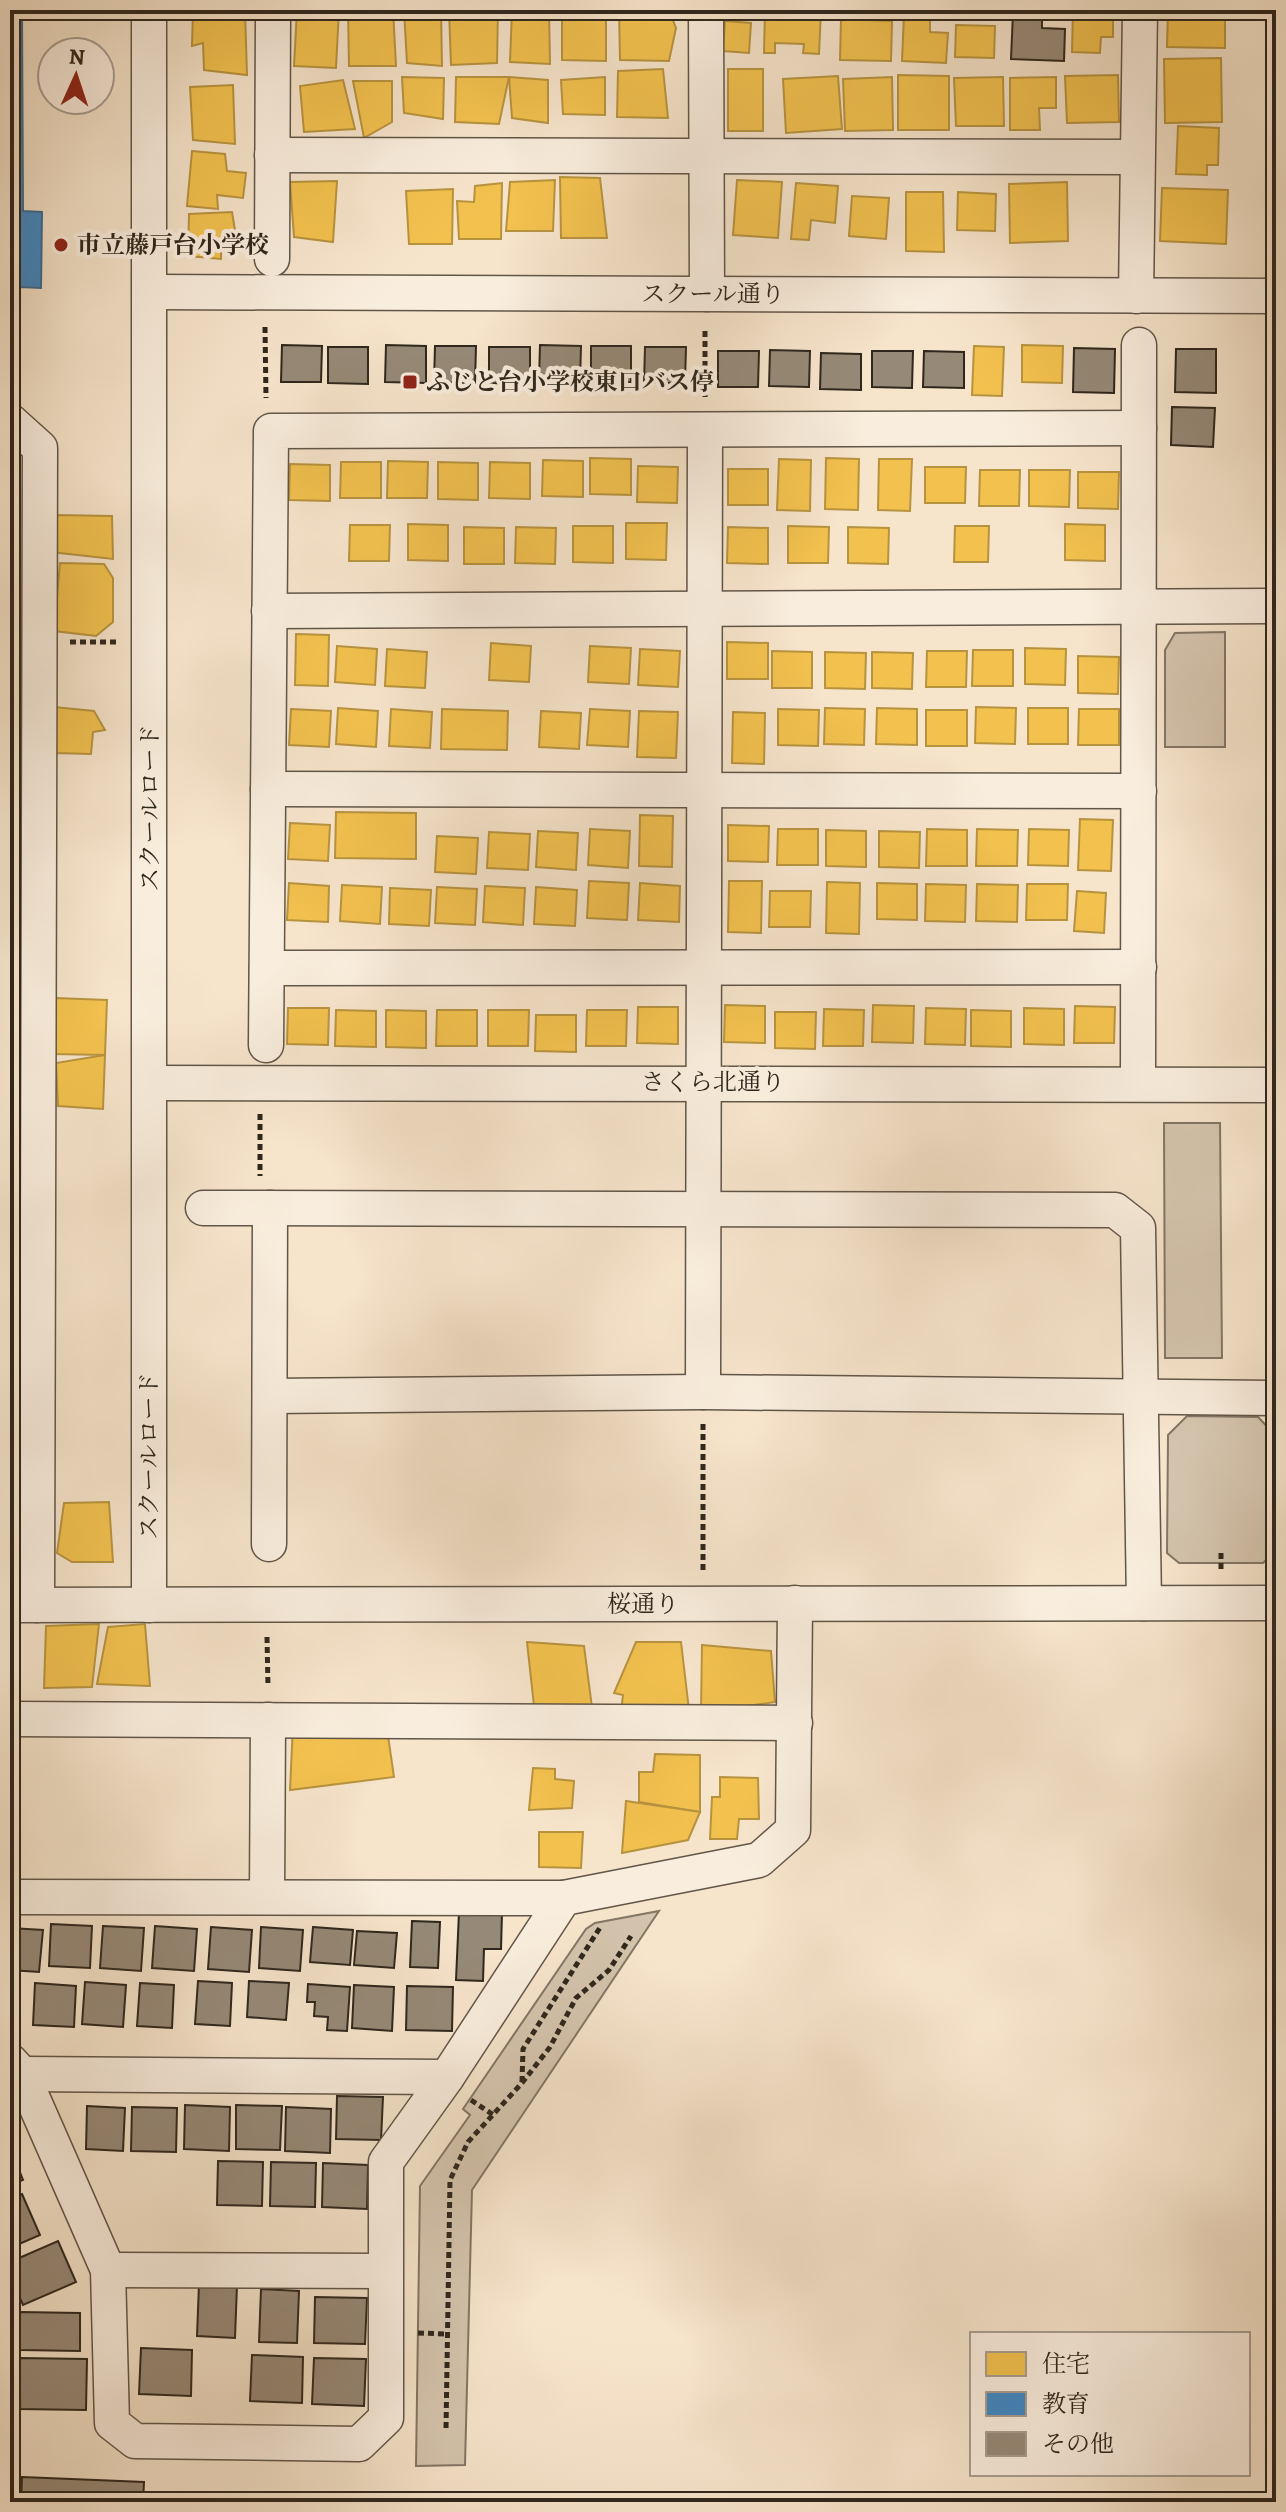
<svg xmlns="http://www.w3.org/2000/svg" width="1286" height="2512" viewBox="0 0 1286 2512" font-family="Alegreya,'Noto Serif JP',serif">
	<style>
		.green { fill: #d4c4ad; stroke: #827665; stroke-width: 2 }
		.homes { fill: #f2c14e; stroke: #b8933f; stroke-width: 2 }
		.schools { fill: #3f88c5; stroke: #3a6b93; stroke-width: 2 }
		.building { fill: #968977; stroke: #2f271d; stroke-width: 2 }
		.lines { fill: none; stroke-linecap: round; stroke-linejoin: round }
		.minor-casing { stroke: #615648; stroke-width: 37 }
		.path { stroke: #2f271d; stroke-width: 5; stroke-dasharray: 6 4; stroke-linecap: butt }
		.minor { stroke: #f9eddd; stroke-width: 34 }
		.poi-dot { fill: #8f2418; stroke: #f9eddd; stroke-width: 3 }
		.labels { text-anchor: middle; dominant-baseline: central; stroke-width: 8; stroke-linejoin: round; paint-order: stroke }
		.poi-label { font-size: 24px; font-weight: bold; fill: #2f271d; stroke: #f9eddd; text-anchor: start }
		.street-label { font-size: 24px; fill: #2f271d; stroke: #f9eddd }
	</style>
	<rect width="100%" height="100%" fill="#f6e4cb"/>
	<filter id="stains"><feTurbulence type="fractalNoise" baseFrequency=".0025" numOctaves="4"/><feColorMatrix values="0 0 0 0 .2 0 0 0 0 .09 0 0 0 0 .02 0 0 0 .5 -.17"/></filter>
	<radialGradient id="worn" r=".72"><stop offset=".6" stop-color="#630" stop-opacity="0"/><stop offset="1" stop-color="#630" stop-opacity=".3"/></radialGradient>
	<g class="green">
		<polygon points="1225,632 1225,747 1165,747 1165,650 1175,633"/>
		<polygon points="1164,1123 1220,1123 1222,1358 1165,1358"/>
		<polygon points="1187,1416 1258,1417 1276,1436 1274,1553 1263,1563 1179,1563 1167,1553 1168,1435"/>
		<polygon points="659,1911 472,2190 465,2465 416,2466 420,2186 470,2115 463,2109 586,1929 595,1923"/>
	</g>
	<g class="homes">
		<polygon points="193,10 245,10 247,75 204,70 203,43 192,46"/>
		<polygon points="297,10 339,10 336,68 294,66"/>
		<polygon points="348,10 393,10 396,66 349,66"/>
		<polygon points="404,10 441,10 442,66 407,63"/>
		<polygon points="449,10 498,10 497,63 451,65"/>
		<polygon points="512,10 549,10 550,64 510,62"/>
		<polygon points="562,10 606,10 606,61 562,60"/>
		<polygon points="619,10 669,10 676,28 669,61 620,60"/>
		<polygon points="765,10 821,10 819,54 803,53 804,44 775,43 775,53 764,53"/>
		<polygon points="1073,10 1113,11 1113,37 1101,37 1100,53 1072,52"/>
		<polygon points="1168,10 1225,10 1225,48 1167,47"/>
		<polygon points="904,15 930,16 930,32 948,33 946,63 902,61"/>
		<polygon points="841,19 892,21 891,61 840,60"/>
		<polygon points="725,21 751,23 749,53 723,51"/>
		<polygon points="956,25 995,26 994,58 955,57"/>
		<polygon points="1221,58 1222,122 1165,123 1164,59"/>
		<polygon points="663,69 668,118 617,117 618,71"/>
		<rect x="728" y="69" width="35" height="62"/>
		<polygon points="898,75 949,76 949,130 898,130"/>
		<polygon points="1118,75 1119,122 1067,123 1065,76"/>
		<polygon points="838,76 842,129 786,133 783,79"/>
		<polygon points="402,77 444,78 443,119 404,113"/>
		<polygon points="456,77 509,77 499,124 455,122"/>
		<polygon points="509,77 548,80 548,123 512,118"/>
		<polygon points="605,77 605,115 563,114 561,80"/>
		<polygon points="892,77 893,130 845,131 843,79"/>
		<polygon points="1003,77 1004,126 956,126 954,78"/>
		<polygon points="1056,77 1056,108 1039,108 1040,130 1010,130 1010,78"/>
		<polygon points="343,80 355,129 304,132 300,86"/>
		<polygon points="353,81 392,81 392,122 364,138"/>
		<polygon points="233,85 235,144 193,140 190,87"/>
		<polygon points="1178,126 1219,128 1218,165 1207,165 1207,175 1176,174"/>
		<polygon points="192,151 225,154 227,171 246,173 243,198 217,195 218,209 187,206"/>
		<polygon points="560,177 600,178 607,238 561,238"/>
		<polygon points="555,180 553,231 506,231 510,182"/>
		<polygon points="737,180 782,182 778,238 733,235"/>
		<polygon points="337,181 333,242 294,237 290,182"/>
		<polygon points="1067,182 1068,241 1010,243 1009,184"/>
		<polygon points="502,183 501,239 459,239 457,201 474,202 475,186"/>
		<polygon points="796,183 838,186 835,223 811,220 809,240 791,239"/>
		<polygon points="1162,188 1228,190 1226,244 1160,241"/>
		<polygon points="453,189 452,244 409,244 406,191"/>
		<polygon points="906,192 943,192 944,252 906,251"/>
		<polygon points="958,192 996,194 995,231 957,230"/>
		<polygon points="852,196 889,198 886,239 849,236"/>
		<polygon points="232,212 236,236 221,236 221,259 188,256 189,214"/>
		<polygon points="1022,345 1063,346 1062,383 1022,382"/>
		<polygon points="974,346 1004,347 1002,396 972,395"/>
		<polygon points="590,458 631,459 631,495 590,494"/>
		<polygon points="826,458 859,459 858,510 825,509"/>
		<polygon points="779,459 811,460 810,511 777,510"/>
		<polygon points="879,459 912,459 910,511 878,510"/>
		<polygon points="543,460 583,461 583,497 542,496"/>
		<polygon points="388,461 428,462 427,498 387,498"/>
		<polygon points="341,462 381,462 381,498 340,498"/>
		<polygon points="438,462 478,463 478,500 438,499"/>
		<polygon points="490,462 530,463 530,499 489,498"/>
		<polygon points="290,464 330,465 330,501 289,500"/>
		<polygon points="638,466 678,467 677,503 637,502"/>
		<polygon points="925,467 966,467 965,503 925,503"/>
		<rect x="728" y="469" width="40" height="36"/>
		<polygon points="980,470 1020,470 1019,506 979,506"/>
		<polygon points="1029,470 1070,470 1069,507 1029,506"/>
		<polygon points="1078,472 1119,472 1118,509 1078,508"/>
		<polygon points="56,515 112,516 113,559 51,552"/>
		<polygon points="626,523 667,523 666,560 626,559"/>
		<polygon points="408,524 448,525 448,561 408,560"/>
		<polygon points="1065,524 1105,525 1105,561 1065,560"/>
		<polygon points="350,525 390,525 389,561 349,561"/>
		<polygon points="573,526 613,526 613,563 573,562"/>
		<polygon points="788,526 829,527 828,563 788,563"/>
		<polygon points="955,526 989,526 988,562 954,562"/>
		<polygon points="464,527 504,528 504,564 464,564"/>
		<polygon points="516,527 556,528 555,564 515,563"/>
		<polygon points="728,527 768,528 768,564 727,563"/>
		<polygon points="848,527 889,528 888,564 848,563"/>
		<polygon points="60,563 104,564 113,578 113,622 96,636 54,631"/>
		<polygon points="296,634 329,635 328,686 295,685"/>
		<polygon points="727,642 768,643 768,679 727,679"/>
		<polygon points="491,643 531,646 529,682 489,680"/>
		<polygon points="337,646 377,649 375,685 335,682"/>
		<polygon points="590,646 631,648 629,684 588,682"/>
		<polygon points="1025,648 1066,649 1065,685 1025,684"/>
		<polygon points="387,649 427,652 425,688 385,686"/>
		<polygon points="640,649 680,651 678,687 638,685"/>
		<polygon points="973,650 1013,650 1013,686 972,686"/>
		<polygon points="772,651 812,652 812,688 772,688"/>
		<polygon points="927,651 967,651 966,687 926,687"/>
		<polygon points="825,652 866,653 865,689 825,688"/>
		<polygon points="872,652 913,653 912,689 872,688"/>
		<polygon points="1078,656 1119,657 1118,694 1078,693"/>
		<polygon points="54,707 94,711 105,730 93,732 91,754 54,753"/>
		<polygon points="976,707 1016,708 1015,744 975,743"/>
		<polygon points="338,708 378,711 376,747 336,744"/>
		<polygon points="825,708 865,709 864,745 824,744"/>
		<polygon points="877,708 917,709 917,745 876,744"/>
		<rect x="1028" y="708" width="40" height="36"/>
		<polygon points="291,709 331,711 329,747 289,745"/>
		<polygon points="391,709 432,712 430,748 389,746"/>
		<polygon points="442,709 508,711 507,750 441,749"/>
		<polygon points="590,709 630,711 628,747 587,745"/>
		<polygon points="778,709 819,710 818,746 778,745"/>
		<polygon points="1079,709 1119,709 1119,745 1078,745"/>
		<rect x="926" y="710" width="41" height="36"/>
		<polygon points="541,711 581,713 579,749 539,747"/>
		<polygon points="639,711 678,712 676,758 637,757"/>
		<polygon points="733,712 765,713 764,764 732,763"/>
		<polygon points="336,812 416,813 416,859 335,858"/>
		<polygon points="640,815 673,816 672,867 639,866"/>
		<polygon points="1080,819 1113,820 1111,871 1078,870"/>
		<polygon points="290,823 330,825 328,861 288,859"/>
		<polygon points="728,825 769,826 768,862 728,861"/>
		<polygon points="590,829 630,831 628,868 588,865"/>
		<polygon points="778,829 818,829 818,865 777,865"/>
		<polygon points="927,829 967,830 967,866 926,866"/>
		<polygon points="977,829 1018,830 1017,866 976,866"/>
		<polygon points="1029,829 1069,830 1068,866 1028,865"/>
		<polygon points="826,830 866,831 866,867 826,866"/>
		<polygon points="538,831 578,833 576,870 536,867"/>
		<polygon points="879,831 920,832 919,868 879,867"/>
		<polygon points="489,832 530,834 528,870 487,868"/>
		<polygon points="437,836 478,838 476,874 435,872"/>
		<polygon points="589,881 629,883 627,920 587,918"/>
		<polygon points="729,881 762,881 761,933 728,932"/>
		<polygon points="827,882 860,883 859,934 826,933"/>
		<polygon points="289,883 329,886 328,922 287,920"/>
		<polygon points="640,883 680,886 679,922 638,920"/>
		<polygon points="877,883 917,884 917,920 877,919"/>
		<polygon points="926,884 966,885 965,922 925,921"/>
		<polygon points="977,884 1018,885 1017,922 976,921"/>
		<polygon points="1027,884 1068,884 1067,920 1026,920"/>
		<polygon points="342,885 382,887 380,924 340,921"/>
		<polygon points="485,886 525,888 523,925 483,922"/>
		<polygon points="437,887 477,889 475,925 435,923"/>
		<polygon points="536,887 577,890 575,926 534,924"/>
		<polygon points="390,888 431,890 429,926 389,924"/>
		<polygon points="770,891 811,891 810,927 769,927"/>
		<polygon points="1077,891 1106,893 1104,933 1074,931"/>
		<polygon points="55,998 107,1000 105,1055 53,1054"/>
		<polygon points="725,1005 765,1006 765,1043 724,1042"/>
		<polygon points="873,1005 914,1006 913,1043 872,1042"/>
		<polygon points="1075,1006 1115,1007 1114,1043 1074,1043"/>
		<polygon points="638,1007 678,1007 678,1044 637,1043"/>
		<polygon points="288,1008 329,1008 328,1045 287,1044"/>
		<polygon points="926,1008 966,1009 965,1045 925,1044"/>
		<polygon points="1024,1008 1064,1009 1064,1045 1024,1044"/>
		<polygon points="824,1009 864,1010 863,1046 823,1046"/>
		<polygon points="336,1010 376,1011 376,1047 335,1046"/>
		<polygon points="386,1010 426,1011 426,1048 386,1047"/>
		<polygon points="437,1010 477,1010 477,1046 436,1046"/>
		<polygon points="488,1010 529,1010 528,1046 488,1046"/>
		<polygon points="587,1010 627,1010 626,1046 586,1046"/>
		<polygon points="971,1010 1011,1011 1011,1047 971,1046"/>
		<polygon points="775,1012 816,1012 815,1049 775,1048"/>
		<polygon points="536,1015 576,1015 576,1052 535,1051"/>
		<polygon points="105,1055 103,1109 58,1106 56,1063"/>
		<polygon points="10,1191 29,1192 30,1252 11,1272"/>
		<polygon points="109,1502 113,1562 72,1562 57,1553 64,1503"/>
		<polygon points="99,1624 92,1687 44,1688 46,1626"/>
		<polygon points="145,1624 150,1686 97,1684 108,1627"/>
		<polygon points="527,1642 584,1646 593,1715 535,1715"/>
		<polygon points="636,1642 681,1642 689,1710 621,1712 623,1695 614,1693"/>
		<polygon points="702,1645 771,1651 775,1702 701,1713"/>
		<polygon points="386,1722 394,1777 290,1790 293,1724"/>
		<polygon points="655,1754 700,1755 700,1812 639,1802 639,1772 653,1772"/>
		<polygon points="533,1768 555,1769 555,1779 574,1781 572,1808 529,1810"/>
		<polygon points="720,1777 758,1778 759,1819 739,1819 737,1839 710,1839 712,1797 720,1797"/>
		<polygon points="626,1801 700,1812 688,1840 622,1853"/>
		<polygon points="539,1832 583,1832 581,1868 539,1867"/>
	</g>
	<polygon class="schools" points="10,10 22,10 23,211 42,212 41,288 20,287 20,342 10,342"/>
	<g class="building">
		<polygon points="1013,12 1042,14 1042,28 1065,29 1064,61 1011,59"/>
		<polygon points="282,345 322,346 321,382 281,382"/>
		<polygon points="386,345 426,346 426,383 385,382"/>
		<polygon points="540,345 581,346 580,382 539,381"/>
		<polygon points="435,346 476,346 475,383 434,382"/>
		<rect x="591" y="346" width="40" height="36"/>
		<polygon points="328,347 368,347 368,384 328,383"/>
		<polygon points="489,347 530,347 530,384 489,383"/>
		<polygon points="645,347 686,347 685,383 644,383"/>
		<polygon points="1074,348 1115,349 1114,393 1073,392"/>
		<polygon points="1176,349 1216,349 1216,393 1175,392"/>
		<polygon points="770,350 810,351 809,387 769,386"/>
		<polygon points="718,351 759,351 758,387 718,387"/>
		<polygon points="872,351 913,351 912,388 872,387"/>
		<polygon points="924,351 964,352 964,388 923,387"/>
		<polygon points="821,353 861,354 861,390 820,389"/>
		<polygon points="1172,407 1215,408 1213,447 1171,445"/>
		<polygon points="459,1912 502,1913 501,1949 484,1949 483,1981 456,1980"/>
		<polygon points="412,1921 440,1922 438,1968 410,1967"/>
		<polygon points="51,1924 92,1926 90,1968 49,1966"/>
		<polygon points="103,1926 144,1928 141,1971 100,1968"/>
		<polygon points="155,1926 197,1929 194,1971 152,1968"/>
		<polygon points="211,1927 252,1930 249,1972 208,1969"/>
		<polygon points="261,1927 303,1930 300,1971 259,1968"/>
		<polygon points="313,1927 353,1930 350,1965 310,1962"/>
		<polygon points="10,1928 43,1930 39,1972 10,1970"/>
		<polygon points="357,1931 397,1933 394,1968 354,1965"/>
		<polygon points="198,1981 232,1983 230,2026 195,2024"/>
		<polygon points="249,1981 289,1983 286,2020 247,2017"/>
		<polygon points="85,1982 126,1985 123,2027 82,2024"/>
		<polygon points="35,1983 76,1986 74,2027 33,2025"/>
		<polygon points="140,1983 174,1985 172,2028 137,2026"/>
		<polygon points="308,1984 350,1987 347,2031 327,2030 328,2017 314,2016 315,2002 307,2002"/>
		<polygon points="354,1985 394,1987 392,2031 352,2028"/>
		<polygon points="407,1986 453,1987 452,2031 406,2030"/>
		<polygon points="337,2096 383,2097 381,2140 336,2139"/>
		<polygon points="185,2105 230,2107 229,2151 184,2149"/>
		<polygon points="236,2105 282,2106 280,2150 236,2149"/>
		<polygon points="87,2106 125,2108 123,2151 86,2149"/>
		<polygon points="132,2107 177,2108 176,2152 131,2151"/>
		<polygon points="286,2107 331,2109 330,2153 285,2151"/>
		<polygon points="10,2147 23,2180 10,2185"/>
		<polygon points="218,2161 263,2162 262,2206 217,2205"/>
		<polygon points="271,2162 316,2163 315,2207 270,2206"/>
		<polygon points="323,2163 368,2165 367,2209 322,2207"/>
		<polygon points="22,2194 40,2235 10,2248 10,2199"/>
		<polygon points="58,2241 76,2282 23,2305 10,2275 10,2262"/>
		<polygon points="199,2284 237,2285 235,2338 197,2336"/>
		<polygon points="261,2289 299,2291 297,2343 259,2342"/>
		<polygon points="315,2297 367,2298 365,2344 314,2343"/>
		<polygon points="20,2312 80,2313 80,2351 20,2350"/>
		<polygon points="141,2348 192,2350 191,2396 139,2394"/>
		<polygon points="252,2355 303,2357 302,2403 250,2401"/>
		<polygon points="19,2358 87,2359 86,2410 18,2409"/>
		<polygon points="314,2358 366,2359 364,2406 312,2404"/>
		<polygon points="22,2477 144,2482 143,2502 21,2502"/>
	</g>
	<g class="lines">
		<defs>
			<g id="minor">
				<polyline points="149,10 149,1605"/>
				<polyline points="706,10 707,294"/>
				<polyline points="272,155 1137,157"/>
				<polyline points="272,259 273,10"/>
				<polyline points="150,292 1276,296"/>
				<polyline points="1136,296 1140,10"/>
				<polyline points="10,421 40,448 37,1605"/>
				<polyline points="269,611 1276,606"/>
				<polyline points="268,789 1139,791"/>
				<polyline points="267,968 1139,967"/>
				<polyline points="266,1045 271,431 1139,428"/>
				<polyline points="150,1083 1276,1085"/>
				<polyline points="1138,1084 1139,345"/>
				<polyline points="203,1208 1115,1210 1138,1228 1144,1603"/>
				<polyline points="703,1392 705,430"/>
				<polyline points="270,1396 703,1392 1276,1398"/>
				<polyline points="269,1544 270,1208"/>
				<polyline points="10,1605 1276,1603"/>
				<polyline points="10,1719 795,1723"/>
				<polyline points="267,1896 268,1720"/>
				<polyline points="10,1897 564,1898"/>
				<polyline points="10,2061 22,2074 108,2270 112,2423 135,2441 359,2444 386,2418 386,2162 447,2077 564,1898 759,1860 793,1830 795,1603"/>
				<polyline points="22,2074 447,2077"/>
				<polyline points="108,2270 385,2271"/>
			</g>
		</defs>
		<use href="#minor" class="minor-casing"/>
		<g class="path">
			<polyline points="265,327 266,398"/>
			<polyline points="705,397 705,327"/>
			<polyline points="70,642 116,642"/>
			<polyline points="260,1114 260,1176"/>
			<polyline points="1221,1553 1221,1571"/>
			<polyline points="703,1570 703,1423"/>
			<polyline points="267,1637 268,1687"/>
			<polyline points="522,2082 523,2049 601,1926"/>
			<polyline points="471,2100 495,2116"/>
			<polyline points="418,2333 446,2334"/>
			<polyline points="446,2428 450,2180 468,2142 522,2083 550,2047 576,1998 609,1970 631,1936"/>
		</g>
		<use href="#minor" class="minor"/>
	</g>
	<g class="poi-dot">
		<circle cx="61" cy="245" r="8"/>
		<rect x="402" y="374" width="16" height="16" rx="4"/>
	</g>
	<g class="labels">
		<g class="poi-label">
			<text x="77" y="245">市立藤戸台小学校</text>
			<text x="426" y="382">ふじと台小学校東口バス停</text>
		</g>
		<g class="street-label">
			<text x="713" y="294">スクール通り</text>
			<text transform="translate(150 808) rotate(-90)">スクールロード</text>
			<text x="713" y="1082">さくら北通り</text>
			<text transform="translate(149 1456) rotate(-90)">スクールロード</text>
			<text x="643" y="1604">桜通り</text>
		</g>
	</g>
	<rect width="1286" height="2512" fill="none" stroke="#f6e4cb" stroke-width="40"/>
	<rect x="12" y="12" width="1262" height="2488" fill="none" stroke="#2f271d" stroke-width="4"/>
	<rect x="20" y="20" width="1246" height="2472" fill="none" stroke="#2f271d" stroke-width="2"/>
	<rect x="970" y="2332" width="280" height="144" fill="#f9eddd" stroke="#a89e90" stroke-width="2"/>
	<rect x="986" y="2352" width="40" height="24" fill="#f2c14e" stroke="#a89e90" stroke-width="2"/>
	<text x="1042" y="2372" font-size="24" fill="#2f271d">住宅</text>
	<rect x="986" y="2392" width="40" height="24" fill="#3f88c5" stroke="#a89e90" stroke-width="2"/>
	<text x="1042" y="2412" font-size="24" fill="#2f271d">教育</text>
	<rect x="986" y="2432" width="40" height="24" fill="#968977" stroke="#a89e90" stroke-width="2"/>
	<text x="1042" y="2452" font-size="24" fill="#2f271d">その他</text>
	<g transform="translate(76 76) rotate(3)"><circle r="38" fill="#f9eddd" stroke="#a89e90" stroke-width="2"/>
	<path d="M0-6L14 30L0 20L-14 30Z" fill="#8f2418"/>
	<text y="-12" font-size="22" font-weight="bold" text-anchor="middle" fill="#2f271d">N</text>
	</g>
	<rect width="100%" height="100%" filter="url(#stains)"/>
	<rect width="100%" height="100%" fill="url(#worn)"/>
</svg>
